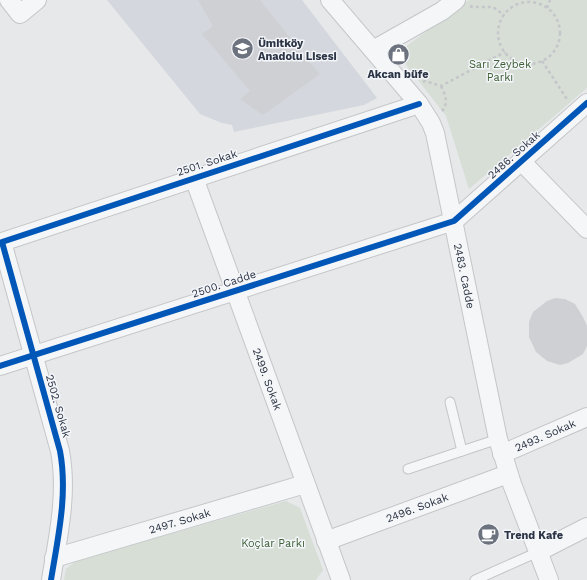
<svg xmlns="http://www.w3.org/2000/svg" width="587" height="580" viewBox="0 0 587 580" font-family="'Work Sans',sans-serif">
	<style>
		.built { fill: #d4d7dd }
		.green { fill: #d6ded6 }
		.building { fill: #ced0d3 }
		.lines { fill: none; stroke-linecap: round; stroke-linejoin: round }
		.service-casing { stroke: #c4c6c8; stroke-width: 11 }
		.minor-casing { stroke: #c4c6c8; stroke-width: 20 }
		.path { stroke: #c5c6ca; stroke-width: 2.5; stroke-dasharray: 3 3; stroke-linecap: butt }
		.service { stroke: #f5f6f7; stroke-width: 9 }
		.minor { stroke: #f5f6f7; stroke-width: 18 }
		.cycleway-casing { stroke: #f4f6f9; stroke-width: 8 }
		.cycleway { stroke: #0057b8; stroke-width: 6 }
		.labels { text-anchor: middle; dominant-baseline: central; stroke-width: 3; stroke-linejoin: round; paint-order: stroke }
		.poi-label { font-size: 11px; font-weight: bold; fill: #2b3445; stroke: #f4f6f9; text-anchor: start }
		.park-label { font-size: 11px; fill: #3f6138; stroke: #f4f6f9 }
		.street-label { font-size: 11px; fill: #2b3445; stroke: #f4f6f9 }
	</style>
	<rect width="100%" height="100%" fill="#e6e8ea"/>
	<polygon class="built" points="107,0 302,0 377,98 364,105 234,132 232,125 222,123 200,114"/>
	<g class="green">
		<polygon points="469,0 587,0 587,88 469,189 446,116 397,53"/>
		<polygon points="286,501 300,508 323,570 316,580 64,580 66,569 76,561"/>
	</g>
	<g class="building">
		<polygon points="198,0 260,0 310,63 320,74 263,115 240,99 250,91 202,34 213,26"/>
		<polygon points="555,298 565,299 575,304 583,317 587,326 587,346 583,354 568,363 560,365 547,361 536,352 529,337 529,322 533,312 547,301"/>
	</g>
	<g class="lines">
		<defs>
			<g id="service">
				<polyline points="450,402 462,451"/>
				<polyline points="408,469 498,439"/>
				<polyline points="475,580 538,552"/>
			</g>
			<g id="minor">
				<polyline points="9,0 20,14 37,0"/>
				<path id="s1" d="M 330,0 L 419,104 L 431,123 L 435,133 L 498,439 L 512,484 L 549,580"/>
				<polyline points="373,50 442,11 456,0"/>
				<polyline points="521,161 587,229"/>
				<path id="s2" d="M 194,178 L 341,580"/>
				<polyline points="0,366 454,221 587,103"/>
				<path id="s3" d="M 502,454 L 587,417"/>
				<path id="s4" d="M 326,541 L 508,474"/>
				<polyline points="538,552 587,527"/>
				<path id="s5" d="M 54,558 L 305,484"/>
				<path d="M 51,580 C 58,537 68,494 60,451 L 2,242 L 419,104"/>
			</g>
		</defs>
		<use href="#service" class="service-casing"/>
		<use href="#minor" class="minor-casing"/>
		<g class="path">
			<circle cx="529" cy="33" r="31"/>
			<polyline points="470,6 473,7 493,7 504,15"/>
			<polyline points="547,8 550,0"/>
			<polyline points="542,61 567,99"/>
			<polyline points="423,82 425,81 441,86 505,52"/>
			<path d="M 441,86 C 445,94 449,104 442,111"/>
		</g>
		<use href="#service" class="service"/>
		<use href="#minor" class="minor"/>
		<defs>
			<g id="cycleway">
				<polyline points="0,366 454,221 587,103"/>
				<path d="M 51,580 C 58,537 68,494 60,451 L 2,242 L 419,104"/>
			</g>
		</defs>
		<use href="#cycleway" class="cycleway-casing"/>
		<use href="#cycleway" class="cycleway"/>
	</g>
	<defs>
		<symbol id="school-disc" viewBox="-11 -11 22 22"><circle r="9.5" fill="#6c737f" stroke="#f4f6f9"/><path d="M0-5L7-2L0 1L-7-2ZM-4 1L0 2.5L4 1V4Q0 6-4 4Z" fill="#fff"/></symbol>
		<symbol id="shop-disc" viewBox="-11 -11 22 22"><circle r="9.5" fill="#6c737f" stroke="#f4f6f9"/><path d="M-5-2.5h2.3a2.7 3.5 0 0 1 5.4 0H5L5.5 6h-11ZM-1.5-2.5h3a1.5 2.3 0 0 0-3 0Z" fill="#fff"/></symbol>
		<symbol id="cafe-disc" viewBox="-11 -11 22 22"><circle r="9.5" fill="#6c737f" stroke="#f4f6f9"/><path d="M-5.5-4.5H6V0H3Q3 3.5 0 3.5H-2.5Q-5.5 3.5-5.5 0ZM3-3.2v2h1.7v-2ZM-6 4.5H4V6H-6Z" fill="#fff"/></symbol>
	</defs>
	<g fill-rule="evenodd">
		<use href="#school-disc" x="230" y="36" width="25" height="25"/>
		<use href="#shop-disc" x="386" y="42" width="25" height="25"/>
		<use href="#cafe-disc" x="476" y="522" width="25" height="25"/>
	</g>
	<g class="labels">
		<g class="poi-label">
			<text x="258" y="43">Ümitköy<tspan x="258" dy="13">Anadolu Lisesi</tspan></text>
			<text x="398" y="74" text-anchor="middle">Akcan büfe</text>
			<text x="504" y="535">Trend Kafe</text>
		</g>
		<g class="park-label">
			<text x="500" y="64">Sarı Zeybek<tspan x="500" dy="13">Parkı</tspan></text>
			<text x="273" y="543">Koçlar Parkı</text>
		</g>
		<g class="street-label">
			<text transform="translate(514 155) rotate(-42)">2486. Sokak</text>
			<text transform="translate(207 163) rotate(-18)">2501. Sokak</text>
			<text stroke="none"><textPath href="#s1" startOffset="316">2483. Cadde</textPath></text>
			<text transform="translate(224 284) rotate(-18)">2500. Cadde</text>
			<text stroke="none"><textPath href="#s2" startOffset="214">2499. Sokak</textPath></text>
			<text transform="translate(58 406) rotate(74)">2502. Sokak</text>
			<text stroke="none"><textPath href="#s3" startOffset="47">2493. Sokak</textPath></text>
			<text stroke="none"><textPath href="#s4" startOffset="97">2496. Sokak</textPath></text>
			<text stroke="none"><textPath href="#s5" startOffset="131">2497. Sokak</textPath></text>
		</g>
	</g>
</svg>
